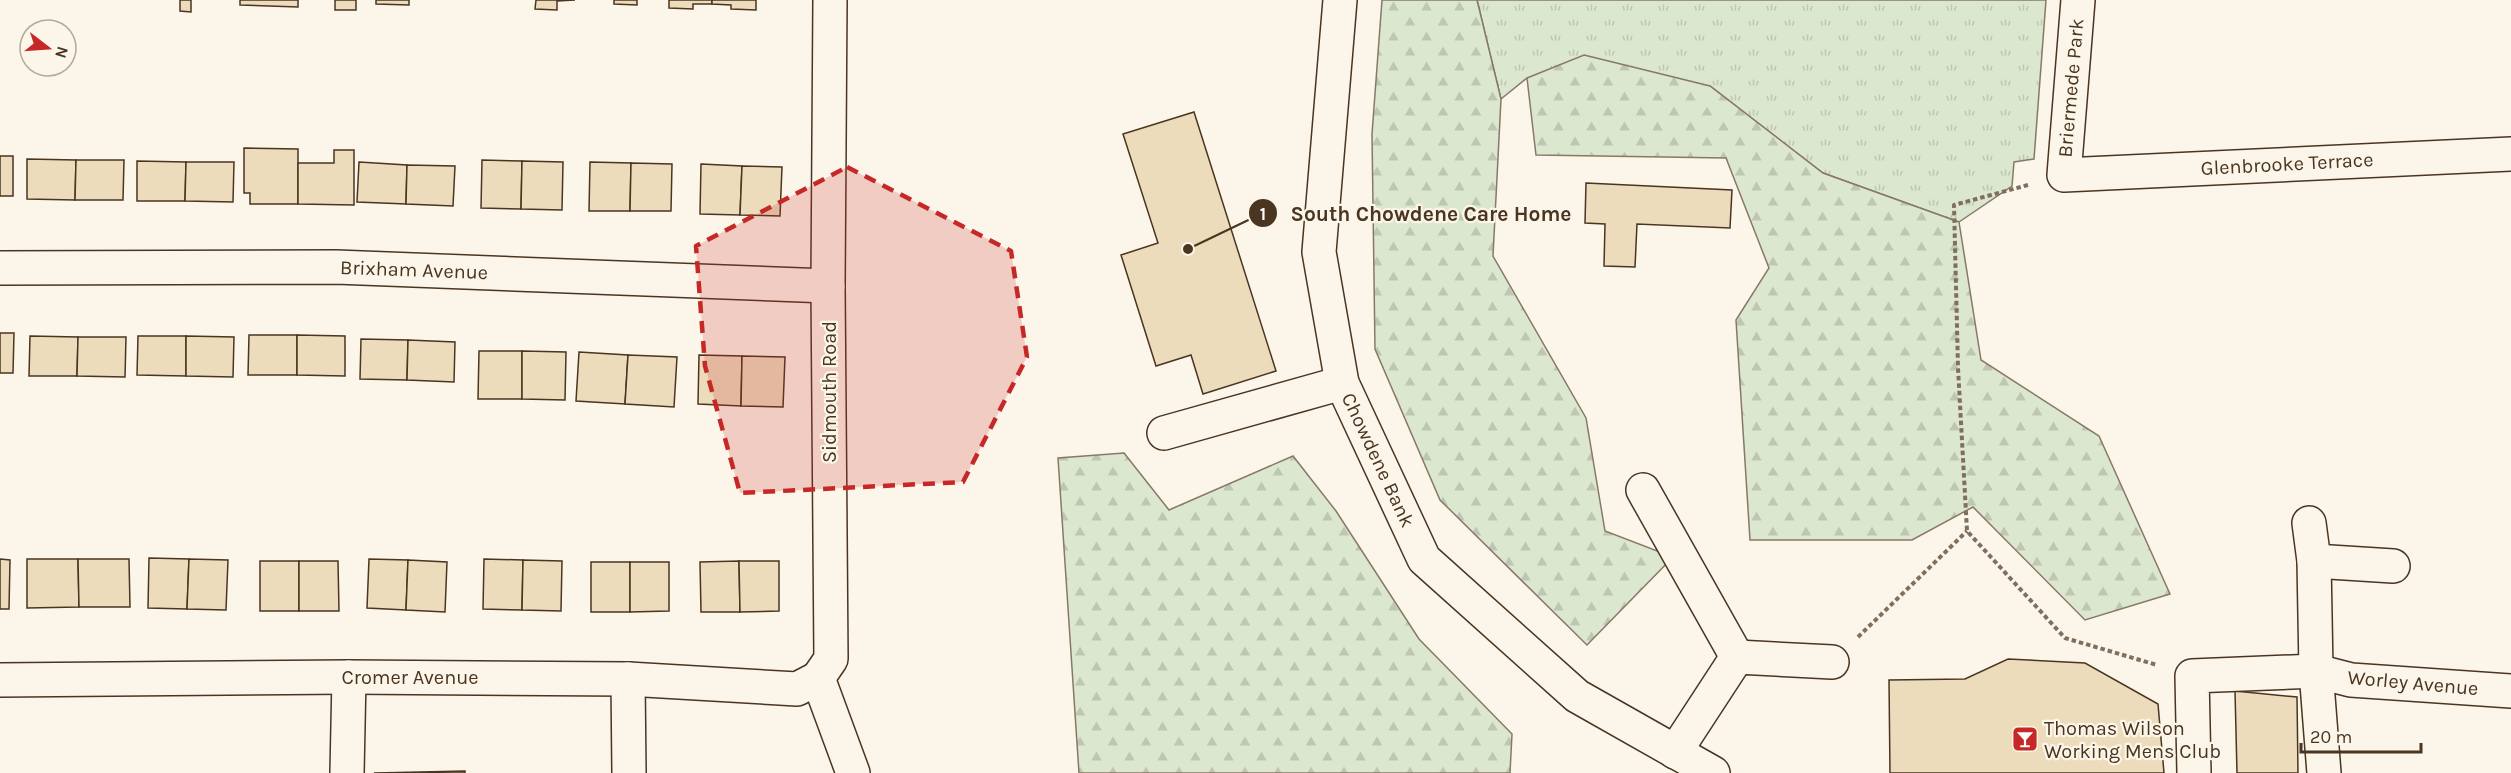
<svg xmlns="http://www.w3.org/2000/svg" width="2511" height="773" viewBox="0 0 2511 773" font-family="Karla,sans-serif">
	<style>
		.grass { fill: url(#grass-tufts); stroke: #887966; stroke-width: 1.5 }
		.forest { fill: url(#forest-firs); stroke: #887966; stroke-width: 1.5 }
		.building { fill: #ecdcbc; stroke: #4a3520; stroke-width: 1.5 }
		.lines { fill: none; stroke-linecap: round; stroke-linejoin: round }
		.minor-casing { stroke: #4a3520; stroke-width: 36 }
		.path { stroke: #7f6f5c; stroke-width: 4; stroke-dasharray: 4.5 3; stroke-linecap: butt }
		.minor { stroke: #fbf6e9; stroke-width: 33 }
		.marked { fill: #c62828; fill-opacity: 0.2; stroke: #c62828; stroke-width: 4.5; stroke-dasharray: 12 8; stroke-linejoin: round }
		.labels { text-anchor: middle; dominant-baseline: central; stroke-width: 4.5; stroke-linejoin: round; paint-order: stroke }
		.street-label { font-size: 20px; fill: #4a3520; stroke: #fbf6e9 }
		.poi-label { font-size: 20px; fill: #4a3520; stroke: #fbf6e9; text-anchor: start }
		.leader { fill: none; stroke: #4a3520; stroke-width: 2 }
		.callout-dot { fill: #4a3520; stroke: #fbf6e9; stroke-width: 2 }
		.mark-label { font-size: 18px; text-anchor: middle; font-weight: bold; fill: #fff }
		.callout-label { font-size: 21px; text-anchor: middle; font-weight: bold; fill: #4a3520; stroke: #fbf6e9; stroke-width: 4.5; stroke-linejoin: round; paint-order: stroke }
	</style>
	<defs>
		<pattern id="grass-tufts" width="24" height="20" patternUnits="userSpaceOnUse" patternTransform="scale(1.5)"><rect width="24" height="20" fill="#dce7d0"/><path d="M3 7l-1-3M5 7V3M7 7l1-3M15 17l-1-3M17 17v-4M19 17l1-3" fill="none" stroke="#bec7b2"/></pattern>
		<pattern id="forest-firs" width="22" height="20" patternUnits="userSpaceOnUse" patternTransform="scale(1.5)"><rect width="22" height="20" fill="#dce7d0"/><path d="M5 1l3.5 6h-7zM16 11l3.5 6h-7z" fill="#bec7b2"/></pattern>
	</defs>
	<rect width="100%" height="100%" fill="#fbf6e9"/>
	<polygon class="grass" points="1477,0 2046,0 2034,159 2014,162 2012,186 1959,222 1823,173 1710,86 1527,78 1501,99"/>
	<g class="forest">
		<polygon points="1382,0 1477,0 1501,99 1493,256 1586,418 1605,531 1673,557 1587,645 1440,500 1375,349 1372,134"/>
		<polygon points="1584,55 1710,86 1823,173 1959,222 1981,360 2099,436 2170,594 2085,620 1973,507 1912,540 1750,540 1736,320 1769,268 1726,158 1536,155 1527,78"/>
		<polygon points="1124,453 1169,510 1293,456 1336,511 1419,639 1512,734 1510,773 1079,773 1058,458"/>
	</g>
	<g class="building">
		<polygon points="180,0 191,0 191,12 180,11"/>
		<polygon points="240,0 298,0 298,7 240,5"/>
		<rect x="335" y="0" width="21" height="10"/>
		<polygon points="376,0 409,0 409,5 376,4"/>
		<polygon points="536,0 575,0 557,1 557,10 535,9"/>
		<polygon points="614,0 637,0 637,5 614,4"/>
		<polygon points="669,0 712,0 712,4 693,4 693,9 669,8"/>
		<polygon points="712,0 756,0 756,10 731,9 731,5 712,4"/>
		<polygon points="1194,112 1276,371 1203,394 1191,355 1156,366 1121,255 1158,243 1123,134"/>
		<polygon points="244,148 298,149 298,204 250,204 250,193 244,193"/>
		<polygon points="334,150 354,150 354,205 298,204 298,163 334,163"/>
		<rect x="0" y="156" width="13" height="40"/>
		<polygon points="27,159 76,160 75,200 27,199"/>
		<polygon points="76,160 124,160 123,200 75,200"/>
		<polygon points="482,160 522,161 521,209 481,208"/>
		<polygon points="137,161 186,162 185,201 137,201"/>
		<polygon points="522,161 563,162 562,210 521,209"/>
		<polygon points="186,162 234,162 233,202 185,201"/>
		<polygon points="359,162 407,165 406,204 357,202"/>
		<polygon points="590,162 631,163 630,211 589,211"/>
		<polygon points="631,163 672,164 671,211 630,211"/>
		<polygon points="701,164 742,166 740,215 700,214"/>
		<polygon points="407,165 455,166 453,206 406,204"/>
		<polygon points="742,166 782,167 780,216 740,215"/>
		<polygon points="1586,183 1732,190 1730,228 1637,224 1635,267 1604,266 1605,224 1585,223"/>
		<polygon points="0,333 14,333 13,373 0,373"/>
		<polygon points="249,335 297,335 297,375 248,375"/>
		<polygon points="297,335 345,336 345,376 297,375"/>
		<polygon points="30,336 78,337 77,376 29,376"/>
		<polygon points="138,336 186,336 186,376 137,375"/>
		<polygon points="186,336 234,337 233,377 186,376"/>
		<polygon points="78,337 126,337 125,377 77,376"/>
		<polygon points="361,339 408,340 407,380 360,379"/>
		<polygon points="408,340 455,342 454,382 407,380"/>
		<polygon points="479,351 522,351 522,399 478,399"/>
		<polygon points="522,351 566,352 565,400 522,399"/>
		<polygon points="579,352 628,355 625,404 576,401"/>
		<polygon points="628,355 677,357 674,407 625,404"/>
		<polygon points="699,355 742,356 741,406 698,404"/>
		<polygon points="742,356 785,357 783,407 741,406"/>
		<polygon points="149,558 189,559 187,609 148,608"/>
		<polygon points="0,559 10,560 9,609 0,609"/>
		<polygon points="27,559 78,559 79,607 27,608"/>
		<polygon points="78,559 129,559 130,607 79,607"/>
		<polygon points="189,559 228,560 226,610 187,609"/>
		<polygon points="369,559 408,560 406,610 367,608"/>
		<polygon points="484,559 523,560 522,610 483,609"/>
		<polygon points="408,560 447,562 445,612 406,610"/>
		<polygon points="523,560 562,561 561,611 522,610"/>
		<rect x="260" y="561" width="39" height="50"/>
		<polygon points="299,561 338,561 339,611 299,611"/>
		<polygon points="739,561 740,612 701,612 700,562"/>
		<polygon points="739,561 779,561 779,611 740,612"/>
		<rect x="591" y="562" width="39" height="50"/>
		<polygon points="630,562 669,562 669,611 630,612"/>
		<polygon points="2008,659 2085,663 2158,704 2164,773 1890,773 1889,680 1965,679"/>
		<polygon points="2235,691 2297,697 2298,773 2237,773"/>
		<polygon points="465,771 465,773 374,773"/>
	</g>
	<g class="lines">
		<defs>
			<g id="minor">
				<polyline points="830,0 828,286 831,659 818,678 853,773"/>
				<polyline points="1340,0 1319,252 1342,383 1424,559 1577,696 1713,773"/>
				<polyline points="2078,0 2064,175 2511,154"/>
				<polyline points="0,268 336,267 828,286"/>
				<polyline points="1164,433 1342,383"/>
				<polyline points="1643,490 1737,657"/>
				<polyline points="2309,523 2314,561 2316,671 2324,773"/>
				<polyline points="2314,561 2393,566"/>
				<polyline points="628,679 629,773"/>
				<polyline points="0,680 349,677 628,679 797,689 818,678"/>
				<polyline points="1675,752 1737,657 1832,662"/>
				<polyline points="347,773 349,677"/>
				<polyline points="2194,773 2192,676 2316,671 2351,680 2511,691"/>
			</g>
		</defs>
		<use href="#minor" class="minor-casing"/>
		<g class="path">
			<polyline points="2028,185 1954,205 1958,368 1967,531 2065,638 2157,665"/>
			<polyline points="1858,637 1967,531"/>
		</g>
		<use href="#minor" class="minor"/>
	</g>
	<path class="marked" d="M 847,167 L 1011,251 L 1027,357 L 963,482 L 740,493 L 705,366 L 696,246 Z"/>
	<defs>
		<symbol id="bar-square" viewBox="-11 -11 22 22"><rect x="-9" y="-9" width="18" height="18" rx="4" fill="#c62828" stroke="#fbf6e9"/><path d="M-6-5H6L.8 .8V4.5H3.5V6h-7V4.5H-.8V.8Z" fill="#fff"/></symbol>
	</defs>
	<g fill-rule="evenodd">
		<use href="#bar-square" x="2010" y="724" width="30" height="30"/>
	</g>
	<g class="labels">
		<g class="street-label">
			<text transform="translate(2071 88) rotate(-85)">Briermede Park</text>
			<text transform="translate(2287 164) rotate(-3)">Glenbrooke Terrace</text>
			<text transform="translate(414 270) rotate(2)">Brixham Avenue</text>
			<text transform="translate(829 392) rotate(-90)">Sidmouth Road</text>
			<text transform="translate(1378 460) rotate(65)">Chowdene Bank</text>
			<text x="410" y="677">Cromer Avenue</text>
			<text transform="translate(2413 683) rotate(5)">Worley Avenue</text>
		</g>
		<g class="poi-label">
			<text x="2044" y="728">Thomas Wilson<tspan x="2044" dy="23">Working Mens Club</tspan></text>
		</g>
	</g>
	<path class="leader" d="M1188 249L1263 213"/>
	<g class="callout-dot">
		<circle cx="1188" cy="249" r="6"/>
		<circle cx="1263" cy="213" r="15"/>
	</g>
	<g class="mark-label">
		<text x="1263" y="220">1</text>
	</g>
	<g class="callout-label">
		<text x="1431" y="221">South Chowdene Care Home</text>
	</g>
	<g transform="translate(48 48) rotate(107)"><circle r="28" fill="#fbf6e9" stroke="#b4a999" stroke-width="1.5"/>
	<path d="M0-4.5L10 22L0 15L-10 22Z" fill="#c62828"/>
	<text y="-9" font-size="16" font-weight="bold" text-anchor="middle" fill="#4a3520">N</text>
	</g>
	<path d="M2301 743v9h120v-9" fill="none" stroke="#4a3520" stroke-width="3"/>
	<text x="2310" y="743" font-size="18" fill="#4a3520" stroke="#fbf6e9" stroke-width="4.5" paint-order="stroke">20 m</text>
</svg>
